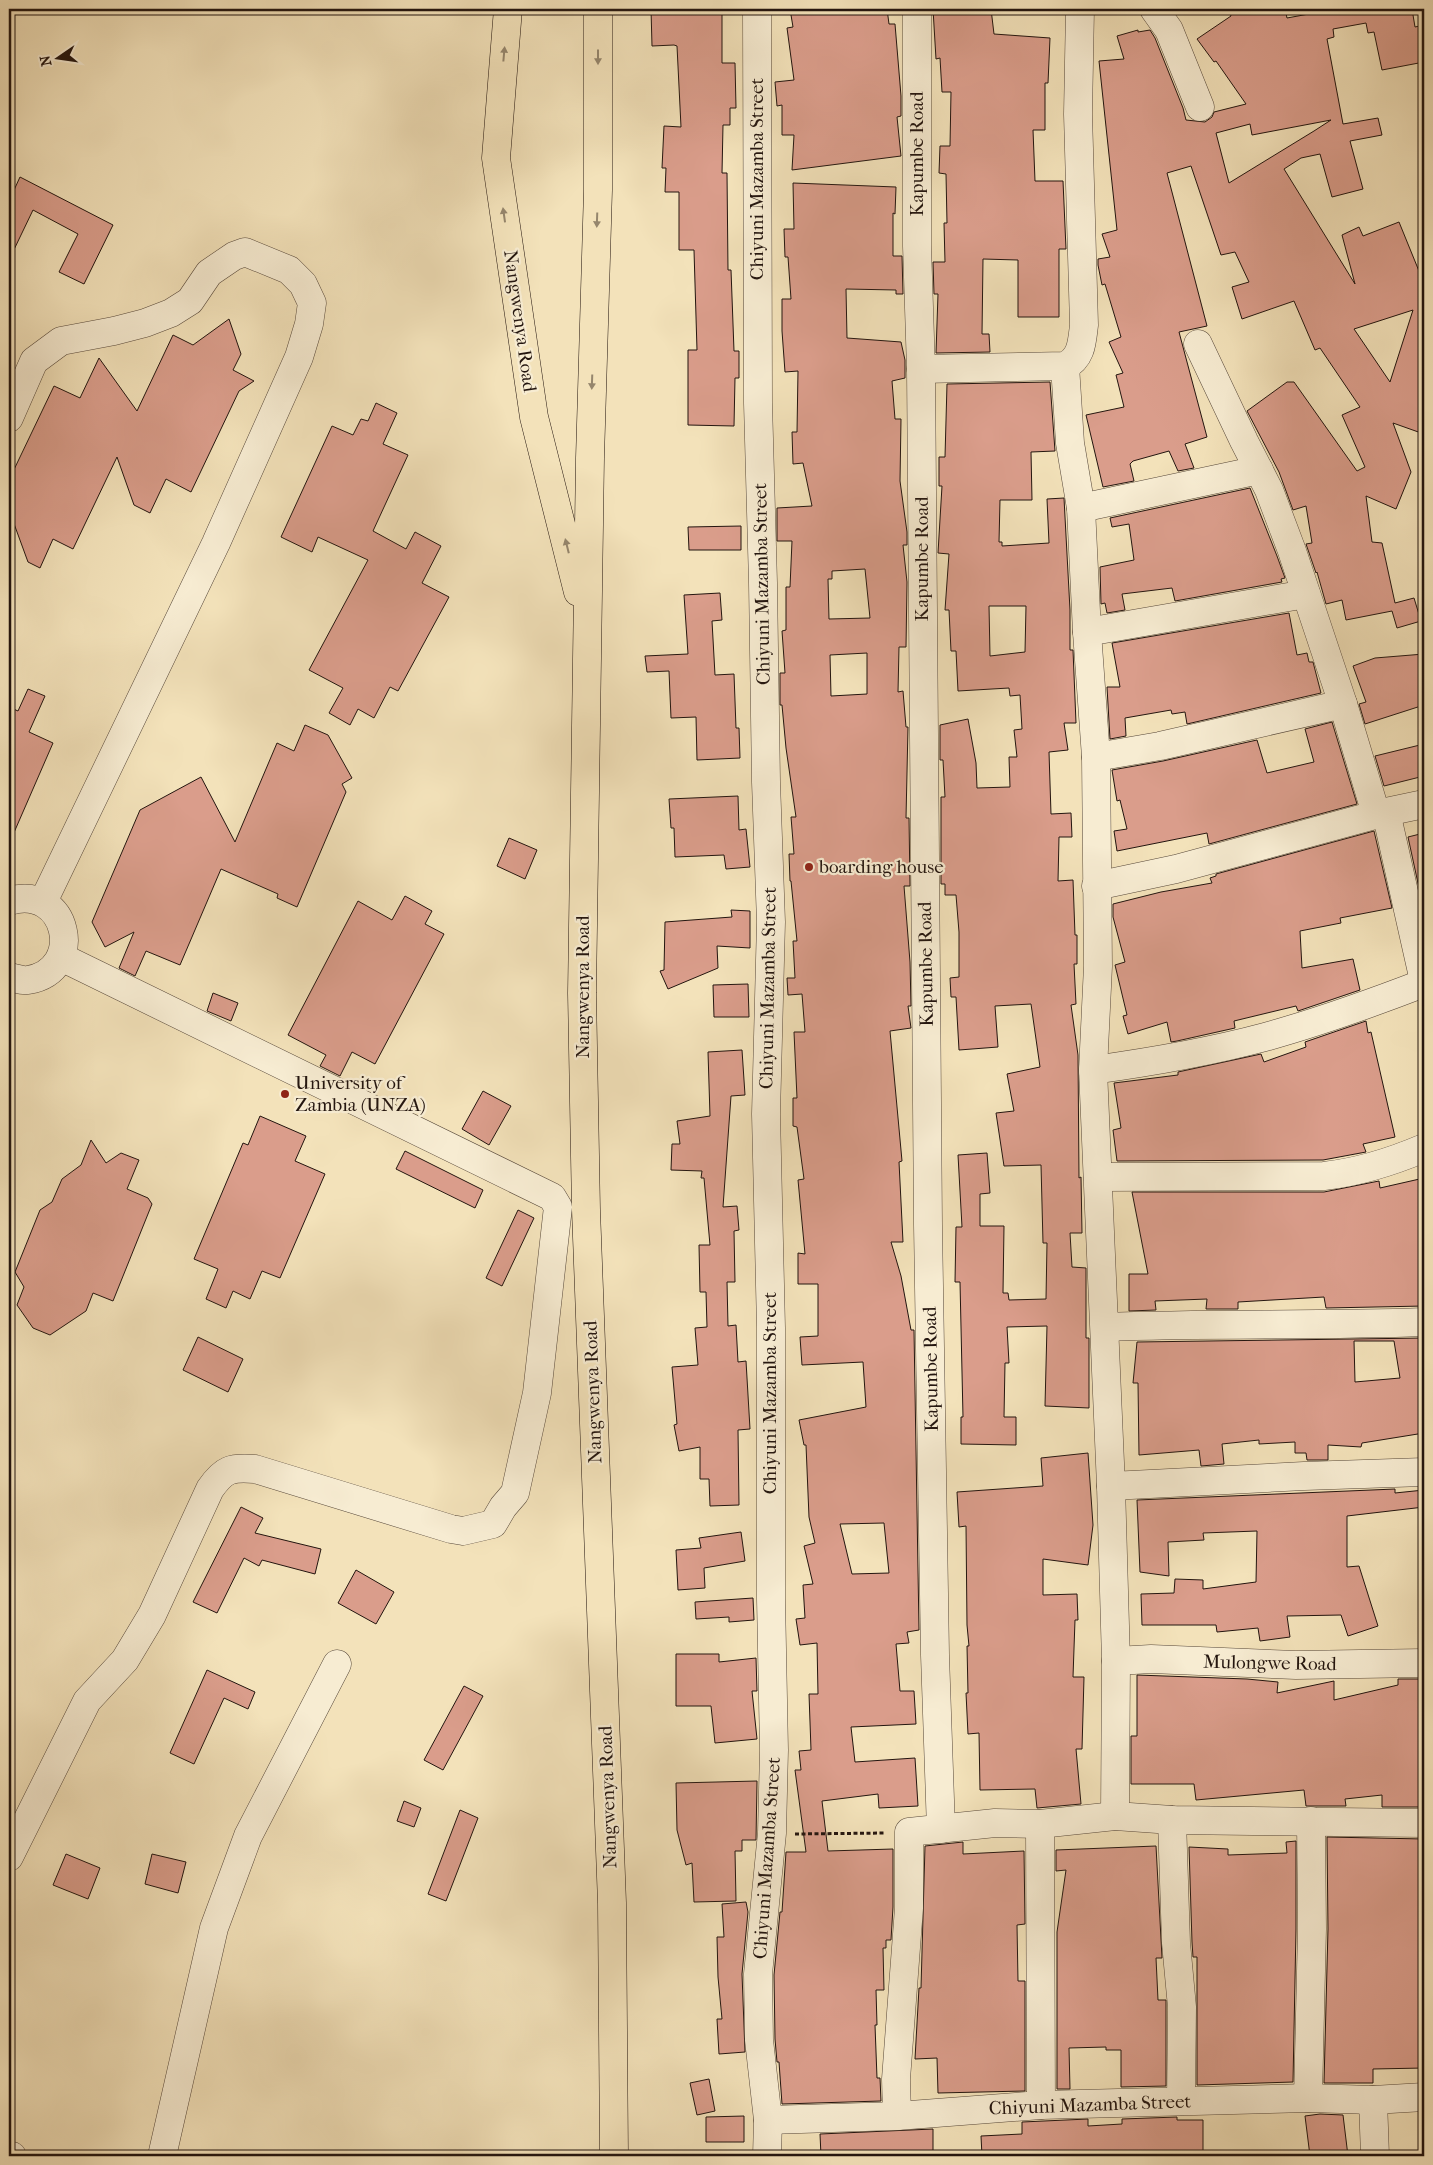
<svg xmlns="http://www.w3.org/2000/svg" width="1433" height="2165" viewBox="0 0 1433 2165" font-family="'IM FELL French Canon',serif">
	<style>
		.building { fill: #da9d8b; stroke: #23150f; fill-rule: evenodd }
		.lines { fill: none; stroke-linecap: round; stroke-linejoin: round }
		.minor-casing { stroke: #57483a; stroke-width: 29 }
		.major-casing { stroke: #23150f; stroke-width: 29 }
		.path { stroke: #23150f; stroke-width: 3; stroke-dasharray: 4 2.5; stroke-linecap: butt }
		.minor { stroke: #f7ecd2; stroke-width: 28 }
		.major { stroke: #f3e2ba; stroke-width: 28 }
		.oneway { fill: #95866d }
		.poi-dot { fill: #8f2418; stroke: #f7ecd2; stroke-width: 2 }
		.labels { text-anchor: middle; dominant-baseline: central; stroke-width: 4.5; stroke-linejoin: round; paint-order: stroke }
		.street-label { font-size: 19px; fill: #23150f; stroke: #f7ecd2 }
		.poi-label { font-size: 19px; fill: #23150f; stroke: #f7ecd2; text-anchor: start }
	</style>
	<rect width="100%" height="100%" fill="#f3e2ba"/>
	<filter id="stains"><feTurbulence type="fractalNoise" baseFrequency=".004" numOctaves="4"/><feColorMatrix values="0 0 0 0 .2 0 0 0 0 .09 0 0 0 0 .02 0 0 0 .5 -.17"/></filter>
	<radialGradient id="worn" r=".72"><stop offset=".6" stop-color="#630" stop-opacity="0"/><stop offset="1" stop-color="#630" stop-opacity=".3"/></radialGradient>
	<g class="building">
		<polygon points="651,9 670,9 670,14 722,14 722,63 735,63 736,108 730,108 730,125 723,125 722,173 727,173 728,270 731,270 734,351 739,351 739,378 735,378 734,426 688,425 688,350 697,350 694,250 679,250 679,192 665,192 666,168 662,168 664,126 681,127 677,46 674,45 652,46"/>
		<polygon points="790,9 887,9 889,24 895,24 901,96 901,116 897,117 901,156 792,170 794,135 782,135 782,105 777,106 775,82 794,80 787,28 793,27"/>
		<polygon points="933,9 991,9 994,34 1050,38 1048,83 1045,83 1045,130 1033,130 1035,181 1063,181 1066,249 1059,249 1059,317 1018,317 1018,260 983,259 982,334 989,334 990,352 936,353 938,294 934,294 933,262 945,262 944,223 947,223 946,174 939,173 940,146 950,146 951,92 942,92 940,58 936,59"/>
		<path d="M 1229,9 L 1285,9 L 1287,18 L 1336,9 L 1412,9 L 1415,27 L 1424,25 L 1424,62 L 1382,70 L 1374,32 L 1368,33 L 1366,23 L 1333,29 L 1334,37 L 1327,39 L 1343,124 L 1378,118 L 1382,135 L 1350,141 L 1363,189 L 1332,197 L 1320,154 L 1301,158 L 1284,169 L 1355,284 L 1342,235 L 1359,227 L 1363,236 L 1399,222 L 1421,276 L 1424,275 L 1424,434 L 1393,423 L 1411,472 L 1396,509 L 1366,496 L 1372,542 L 1382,543 L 1395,603 L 1414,598 L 1421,621 L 1397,628 L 1392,611 L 1346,620 L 1342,600 L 1326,604 L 1317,572 L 1316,573 L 1306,544 L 1312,543 L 1306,506 L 1293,510 L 1279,472 L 1247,411 L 1287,382 L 1294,382 L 1357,471 L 1365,467 L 1342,415 L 1360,407 L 1320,348 L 1315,350 L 1294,301 L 1242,319 L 1232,287 L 1249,282 L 1235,252 L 1221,255 L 1191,166 L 1167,173 L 1207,326 L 1179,332 L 1207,437 L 1185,444 L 1194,468 L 1178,471 L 1169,451 L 1133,461 L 1130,464 L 1134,481 L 1103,487 L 1086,415 L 1124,407 L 1116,375 L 1123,373 L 1109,342 L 1121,337 L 1105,284 L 1102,285 L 1098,265 L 1098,259 L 1110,257 L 1102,234 L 1117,230 L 1099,61 L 1124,59 L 1117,36 L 1138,30 L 1138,32 L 1150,30 L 1155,38 L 1183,108 L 1186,120 L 1205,122 L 1212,117 L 1214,112 L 1246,104 L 1216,61 L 1214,62 L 1197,39 L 1231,16 ZM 1331,120 L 1314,131 L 1229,183 L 1216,133 L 1250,124 L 1252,135 ZM 1413,310 L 1390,382 L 1354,329 Z"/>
		<polygon points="20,177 113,225 84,284 59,272 78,234 33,210 9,260 9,201"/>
		<path d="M 793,183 L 896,187 L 895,214 L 893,213 L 893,256 L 902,256 L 903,294 L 896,294 L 896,290 L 846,289 L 847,338 L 901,342 L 905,360 L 905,378 L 892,381 L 895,419 L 901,419 L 900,481 L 907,532 L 907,545 L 903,545 L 907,582 L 906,647 L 899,647 L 898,692 L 903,691 L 906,727 L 908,727 L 906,818 L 909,818 L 910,886 L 904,886 L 910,962 L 911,1006 L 908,1006 L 911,1028 L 890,1031 L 902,1161 L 899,1162 L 903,1242 L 891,1242 L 901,1276 L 911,1330 L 914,1330 L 919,1630 L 907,1632 L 909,1643 L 896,1644 L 900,1691 L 914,1691 L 916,1724 L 851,1727 L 855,1762 L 915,1758 L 918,1806 L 879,1808 L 878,1794 L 822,1801 L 828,1851 L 893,1849 L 893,1907 L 891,1940 L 886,1940 L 886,1948 L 883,1948 L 884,1990 L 876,1990 L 877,2025 L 875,2025 L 877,2078 L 880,2078 L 881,2101 L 782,2104 L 779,2062 L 777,2062 L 775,2039 L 774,1975 L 780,1912 L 782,1912 L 786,1852 L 806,1852 L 795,1770 L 801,1770 L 799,1751 L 811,1750 L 809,1694 L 818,1694 L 817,1643 L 800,1645 L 796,1619 L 805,1618 L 803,1585 L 813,1584 L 804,1546 L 815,1543 L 809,1517 L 806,1445 L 804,1445 L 799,1420 L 866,1407 L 863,1362 L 802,1365 L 800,1337 L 818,1336 L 818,1284 L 798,1284 L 798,1253 L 805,1254 L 798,1180 L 804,1179 L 797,1127 L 793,1126 L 793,1098 L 797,1098 L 794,1032 L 805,1032 L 802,994 L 788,995 L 787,978 L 795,978 L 793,941 L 797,941 L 791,881 L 790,881 L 789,854 L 794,854 L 791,817 L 796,817 L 786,748 L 782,705 L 780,705 L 780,673 L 785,673 L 782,631 L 786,630 L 786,587 L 790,587 L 792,541 L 777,541 L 777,508 L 812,506 L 803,463 L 793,464 L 792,432 L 797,432 L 798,371 L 785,372 L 782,331 L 782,299 L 791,299 L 788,257 L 785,257 L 784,229 L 794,229 ZM 865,569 L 870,618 L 829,619 L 828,579 L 832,579 L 832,571 ZM 867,653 L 867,694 L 831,696 L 830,655 ZM 884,1523 L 889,1573 L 852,1574 L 840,1524 Z"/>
		<polygon points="229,319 241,354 233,370 254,381 239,391 191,492 166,479 150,513 134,505 117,457 73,549 53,539 40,568 28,562 13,521 9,519 9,480 54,386 80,398 99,358 137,411 173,335 193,345"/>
		<path d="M 1050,382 L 1055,451 L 1031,452 L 1032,500 L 1000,500 L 999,542 L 1002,542 L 1002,546 L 1049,543 L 1047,499 L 1064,498 L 1070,610 L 1070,650 L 1073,650 L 1076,723 L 1064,723 L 1068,750 L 1049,752 L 1051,814 L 1071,813 L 1072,837 L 1059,837 L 1058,881 L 1073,880 L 1075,935 L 1077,935 L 1077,964 L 1074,964 L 1076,1004 L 1071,1005 L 1078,1055 L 1079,1178 L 1081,1177 L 1082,1233 L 1070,1233 L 1072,1267 L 1086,1268 L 1086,1338 L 1089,1338 L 1089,1408 L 1045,1406 L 1047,1326 L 1007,1327 L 1009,1363 L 1005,1363 L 1004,1417 L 1016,1417 L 1016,1445 L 961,1444 L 961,1417 L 963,1417 L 960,1282 L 955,1282 L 956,1227 L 962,1227 L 958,1155 L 987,1153 L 990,1193 L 980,1194 L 980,1226 L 1004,1226 L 1003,1293 L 1008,1293 L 1009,1300 L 1046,1299 L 1047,1243 L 1043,1243 L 1041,1165 L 1004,1166 L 996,1113 L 1014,1111 L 1007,1074 L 1040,1067 L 1031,1004 L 995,1006 L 998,1047 L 959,1050 L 956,997 L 951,997 L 950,978 L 959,977 L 959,932 L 956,895 L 945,895 L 945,884 L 941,884 L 941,797 L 945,797 L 943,760 L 940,760 L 940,725 L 968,719 L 976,763 L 977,788 L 1010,787 L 1009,757 L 1017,757 L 1014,730 L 1022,729 L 1020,695 L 1010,696 L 1009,688 L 958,691 L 956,651 L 951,651 L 949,610 L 945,610 L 949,554 L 938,553 L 942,486 L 939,486 L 939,457 L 945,457 L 947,384 ZM 989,606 L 1026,606 L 1025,652 L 990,656 Z"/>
		<polygon points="376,403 397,413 383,444 408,455 373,531 406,549 415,532 441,546 422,583 449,597 398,691 390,687 374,718 358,709 350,725 329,713 343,688 309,670 368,560 318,537 312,552 281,537 332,426 353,435 361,419 368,421"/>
		<polygon points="1250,488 1277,556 1285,578 1281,579 1282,582 1175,601 1172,588 1122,594 1125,610 1107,613 1105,603 1101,604 1100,567 1134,560 1129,524 1112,527 1110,518"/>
		<polygon points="741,526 741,550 689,550 688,527"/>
		<polygon points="720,593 722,620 712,621 715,675 734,674 736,728 739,728 740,758 697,760 696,717 671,718 669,671 647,672 645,656 688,654 684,595"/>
		<polygon points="1289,613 1297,655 1307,653 1309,662 1313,662 1321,693 1187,724 1185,712 1172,714 1171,710 1125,718 1126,736 1110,739 1107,687 1120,687 1112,643"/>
		<polygon points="1424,654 1424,705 1365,724 1359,704 1366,702 1353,666 1375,658"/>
		<polygon points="28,689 45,696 29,732 53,743 9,844 9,707 18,711"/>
		<polygon points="1332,722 1357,804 1209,844 1207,833 1117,851 1114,831 1127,829 1120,800 1117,801 1112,770 1163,761 1257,740 1267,773 1314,762 1305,729"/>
		<polygon points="305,725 328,735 352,778 342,784 346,792 297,907 277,898 278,894 221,869 180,965 146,951 135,976 119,968 134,932 105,947 92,922 140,810 201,777 235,842 277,743 294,751"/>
		<polygon points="1424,744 1424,776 1384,786 1375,756"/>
		<polygon points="738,796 739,830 746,829 750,867 726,869 724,855 675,857 674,828 671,828 669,799"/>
		<polygon points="1374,831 1392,908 1340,918 1341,923 1300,931 1302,968 1353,959 1360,990 1298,1011 1296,1006 1234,1021 1235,1028 1177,1041 1171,1042 1167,1022 1128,1034 1123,1016 1127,1015 1115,965 1125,962 1113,917 1113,904 1161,892 1212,883 1210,878 1216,876 1216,874"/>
		<polygon points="1424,833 1424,911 1408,837"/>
		<polygon points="509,838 537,850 525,879 497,866"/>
		<polygon points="405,896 432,911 425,924 444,934 375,1064 352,1052 340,1076 320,1066 326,1055 288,1035 358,901 392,920"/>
		<polygon points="731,910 750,911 750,948 717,946 718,968 668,989 660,971 664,970 665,922 732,917"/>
		<polygon points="748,984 749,1017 714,1017 713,985"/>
		<polygon points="213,993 238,1003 231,1021 207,1011"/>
		<polygon points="1366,1021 1368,1033 1371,1032 1395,1137 1363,1144 1366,1152 1323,1160 1117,1161 1113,1130 1121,1128 1114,1083 1178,1075 1178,1072 1261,1054 1264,1062 1306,1047 1305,1042"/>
		<polygon points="742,1050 745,1095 731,1096 723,1207 737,1206 739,1230 734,1231 735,1282 727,1282 728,1326 736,1325 738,1362 746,1361 750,1429 738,1430 739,1505 710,1506 709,1479 700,1479 700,1447 679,1451 674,1425 677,1424 672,1367 698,1365 695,1328 707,1327 706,1292 700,1292 699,1245 710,1245 704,1178 701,1178 702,1171 671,1170 672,1144 680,1144 677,1121 710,1116 708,1052"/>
		<polygon points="483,1091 511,1106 489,1145 462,1129"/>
		<polygon points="260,1116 306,1136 295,1161 325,1174 280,1278 262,1271 250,1299 233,1291 226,1308 206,1299 218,1269 194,1259 243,1143 248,1145"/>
		<polygon points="91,1140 106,1163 121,1153 139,1160 127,1189 148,1198 152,1204 113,1301 93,1293 86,1311 50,1335 33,1328 17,1305 24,1287 15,1272 40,1210 52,1202 62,1179 81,1165"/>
		<polygon points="405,1151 483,1190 475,1208 396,1169"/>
		<polygon points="1424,1178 1424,1306 1326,1308 1324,1297 1238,1302 1238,1309 1206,1309 1207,1299 1155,1301 1156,1310 1129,1311 1129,1274 1148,1274 1132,1192 1324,1192 1379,1181 1380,1188"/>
		<polygon points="518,1210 534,1218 502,1286 486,1278"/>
		<polygon points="198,1337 243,1359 228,1392 183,1370"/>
		<path d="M 1424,1338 L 1424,1433 L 1362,1443 L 1361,1447 L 1328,1445 L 1328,1460 L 1307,1460 L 1306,1453 L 1295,1453 L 1295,1442 L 1259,1444 L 1259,1440 L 1222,1444 L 1224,1464 L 1201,1466 L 1199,1450 L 1139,1455 L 1138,1383 L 1133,1383 L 1137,1342 ZM 1354,1341 L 1394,1341 L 1400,1378 L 1355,1382 Z"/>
		<polygon points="1088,1453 1093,1525 1088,1565 1043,1559 1043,1595 1077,1594 1078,1620 1075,1620 1073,1677 1084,1677 1082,1749 1076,1749 1081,1804 1037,1808 1035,1789 980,1790 979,1733 968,1734 966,1693 968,1693 967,1646 969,1646 967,1625 966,1526 959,1527 957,1492 1043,1486 1041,1458"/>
		<polygon points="1395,1489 1395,1493 1424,1490 1424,1507 1347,1516 1347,1567 1359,1566 1378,1626 1348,1636 1341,1615 1287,1616 1290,1637 1260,1641 1258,1628 1217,1632 1216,1625 1142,1625 1141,1594 1174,1593 1175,1579 1203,1580 1203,1589 1256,1582 1257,1531 1203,1533 1204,1540 1168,1542 1169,1576 1140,1572 1137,1500"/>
		<polygon points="241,1507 263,1518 255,1533 321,1549 315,1574 262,1560 259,1566 244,1558 217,1613 193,1602"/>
		<polygon points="741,1532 745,1561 704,1568 705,1588 678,1590 676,1550 701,1548 699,1538"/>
		<polygon points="356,1570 394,1592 376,1624 338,1603"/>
		<polygon points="753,1598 754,1620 729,1622 729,1617 696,1619 695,1602"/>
		<polygon points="676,1654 719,1654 719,1662 756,1658 757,1691 752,1691 757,1739 715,1743 711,1706 676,1706"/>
		<polygon points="207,1670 255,1692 248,1709 224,1698 194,1764 170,1753"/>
		<polygon points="1137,1675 1247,1679 1278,1682 1277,1693 1334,1681 1334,1700 1398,1685 1398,1679 1424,1679 1424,1807 1382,1807 1382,1795 1345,1799 1346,1806 1306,1806 1304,1790 1196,1800 1194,1784 1131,1784 1131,1736 1137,1736"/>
		<polygon points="464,1686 483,1696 443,1770 424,1760"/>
		<polygon points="757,1781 756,1840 742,1840 742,1851 735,1851 736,1901 694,1902 692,1863 686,1865 677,1830 676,1783"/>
		<polygon points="404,1801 421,1808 414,1827 397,1821"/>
		<polygon points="460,1810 478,1818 446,1901 428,1894"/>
		<polygon points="1327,1837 1424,1839 1424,2068 1373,2069 1373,2083 1324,2083 1328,1929"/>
		<polygon points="1296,1841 1296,1929 1293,2082 1197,2085 1197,1957 1193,1957 1192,1942 1189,1847 1228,1849 1228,1855 1287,1853 1286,1842"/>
		<polygon points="963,1842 963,1854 1024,1851 1025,1924 1017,1925 1018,1981 1025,1981 1025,2091 938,2093 937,2058 915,2059 919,1988 921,1988 925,1846"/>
		<polygon points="1156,1846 1162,1958 1156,1958 1158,2000 1166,2000 1166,2086 1121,2087 1121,2050 1106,2050 1106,2047 1069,2048 1070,2089 1057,2089 1057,1932 1066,1870 1056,1871 1056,1850"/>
		<polygon points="66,1854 100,1868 88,1899 53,1885"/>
		<polygon points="152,1854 186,1862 178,1893 145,1884"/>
		<polygon points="746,1902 748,1912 742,1974 745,2052 719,2054 717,2019 722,2019 718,1977 717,1937 724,1937 722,1904"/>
		<polygon points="709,2079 715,2111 697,2115 690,2083"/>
		<polygon points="1320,2114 1343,2115 1348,2156 1310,2156 1305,2116"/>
		<polygon points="744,2116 744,2142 706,2142 706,2117"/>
		<polygon points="1177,2117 1177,2120 1203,2120 1203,2156 982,2156 981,2136 1022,2134 1022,2122 1088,2119 1088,2126 1122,2124 1122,2119"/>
		<polygon points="933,2129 933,2156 821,2156 820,2134"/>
	</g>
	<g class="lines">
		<defs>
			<g id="minor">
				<polyline points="757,9 758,403 763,583 766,782 771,922 766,1114 771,1328 771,1599 774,1750 772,1833 758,1974 759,2040 768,2120 897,2116 1041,2105 1308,2098 1373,2100 1424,2097"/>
				<polyline points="917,9 917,246 921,369 928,1225 935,1655 941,1829"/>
				<polyline points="1154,9 1169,30 1200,107"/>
				<polyline points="1198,344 1244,441 1269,490 1292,551 1343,704 1376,814"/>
				<polyline points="1065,366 1070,443 1081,508 1087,632 1096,757 1098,966 1093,1070 1111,1486 1116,1661 1115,1816"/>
				<path d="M 921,369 L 1065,366 C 1082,358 1082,341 1084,325 L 1078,114 L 1080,9"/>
				<polyline points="9,418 34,361 61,341 114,331 145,323 171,313 190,301 209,273 234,256 245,252 289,270 303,284 312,303 309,324 299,357 216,543 43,902"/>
				<polyline points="1081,508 1259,470"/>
				<polyline points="1087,632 1306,594"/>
				<polyline points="1096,757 1160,746 1343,704"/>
				<polyline points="1386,812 1424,981"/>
				<polyline points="1096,886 1176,869 1386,812 1424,804"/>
				<path d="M 9,901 C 68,883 87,970 28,980 C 22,981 15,978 9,977"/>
				<path d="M 1093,1070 C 1151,1062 1209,1052 1265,1037 C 1319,1022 1372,1003 1424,983"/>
				<path d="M 1098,1177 L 1324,1176 C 1360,1172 1391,1162 1424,1148"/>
				<path d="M 1105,1327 C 1211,1323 1318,1326 1424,1322"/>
				<polyline points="1111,1486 1304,1476 1424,1472"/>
				<polyline points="1116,1661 1151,1659 1296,1665 1424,1663"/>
				<polyline points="1172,1820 1176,1943 1182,2007 1181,2101"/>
				<polyline points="1040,1824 1041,2105"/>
				<path d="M 9,1857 L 87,1701 L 125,1660 L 152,1615 L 210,1489 C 224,1469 231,1467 255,1469 L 451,1529 L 463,1531 L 493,1524 L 503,1507 L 515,1493 L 537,1393 L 558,1207 L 552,1197 L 61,957"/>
				<polyline points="1308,2098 1312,1929 1311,1821"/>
				<polyline points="1373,2100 1375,2156"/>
				<polyline points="897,2116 896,2079 909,1908 909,1832 995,1823 1040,1824 1115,1816 1172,1820 1424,1823"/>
				<polyline points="9,2156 12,2156"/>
				<polyline points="162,2156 214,1928 248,1836 337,1664"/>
				<polyline points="767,2156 768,2120"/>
			</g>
			<g id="major">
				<polyline points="508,9 496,158 534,417 578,592"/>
				<polyline points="598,9 598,190 590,458 582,993 586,1210 612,1903 614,2156"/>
			</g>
		</defs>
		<use href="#minor" class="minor-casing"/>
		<use href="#major" class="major-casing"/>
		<polyline class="path" points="795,1834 886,1833"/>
		<use href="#minor" class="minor"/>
		<use href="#major" class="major"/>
	</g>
	<defs><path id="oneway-solid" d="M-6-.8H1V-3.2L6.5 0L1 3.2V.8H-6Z" transform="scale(1.25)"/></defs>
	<g class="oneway">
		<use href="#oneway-solid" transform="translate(504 54) rotate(-85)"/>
		<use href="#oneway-solid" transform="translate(598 57) rotate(90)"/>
		<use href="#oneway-solid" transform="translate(504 215) rotate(-98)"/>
		<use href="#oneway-solid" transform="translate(597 220) rotate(92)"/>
		<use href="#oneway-solid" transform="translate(592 382) rotate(92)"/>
		<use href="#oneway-solid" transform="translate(567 546) rotate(-104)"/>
	</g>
	<g class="poi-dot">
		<circle cx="809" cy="867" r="5"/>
		<circle cx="285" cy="1094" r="5"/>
	</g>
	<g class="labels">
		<g class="street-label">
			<text transform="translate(917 154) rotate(-90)">Kapumbe Road</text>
			<text transform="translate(757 179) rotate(-90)">Chiyuni Mazamba Street</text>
			<text transform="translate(520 321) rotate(82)">Nangwenya Road</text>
			<text transform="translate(922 559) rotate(-90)">Kapumbe Road</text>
			<text transform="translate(762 584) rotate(-91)">Chiyuni Mazamba Street</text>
			<text transform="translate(926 964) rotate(-91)">Kapumbe Road</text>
			<text transform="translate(583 987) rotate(-90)">Nangwenya Road</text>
			<text transform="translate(768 988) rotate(-89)">Chiyuni Mazamba Street</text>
			<text transform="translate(931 1369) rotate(-91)">Kapumbe Road</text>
			<text transform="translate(593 1392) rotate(-92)">Nangwenya Road</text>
			<text transform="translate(770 1393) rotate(-90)">Chiyuni Mazamba Street</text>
			<text transform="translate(1270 1663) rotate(1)">Mulongwe Road</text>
			<text transform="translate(608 1797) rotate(-92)">Nangwenya Road</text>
			<text transform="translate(767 1858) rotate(-86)">Chiyuni Mazamba Street</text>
			<text transform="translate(1090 2105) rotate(-2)">Chiyuni Mazamba Street</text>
		</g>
		<g class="poi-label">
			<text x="819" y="867">boarding house</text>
			<text x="295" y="1083">University of<tspan x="295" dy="22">Zambia (UNZA)</tspan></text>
		</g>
	</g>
	<rect width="1433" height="2165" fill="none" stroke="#f3e2ba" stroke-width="30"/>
	<rect x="10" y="10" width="1413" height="2145" fill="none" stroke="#23150f" stroke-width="2.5"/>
	<rect x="15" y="15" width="1403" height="2135" fill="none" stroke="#23150f"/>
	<g transform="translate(58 58) rotate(257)" stroke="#f7ecd2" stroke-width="4" paint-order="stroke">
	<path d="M0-4L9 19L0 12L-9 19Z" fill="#23150f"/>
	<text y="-8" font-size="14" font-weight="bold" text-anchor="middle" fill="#23150f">N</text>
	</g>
	<rect width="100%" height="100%" filter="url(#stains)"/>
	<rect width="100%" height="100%" fill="url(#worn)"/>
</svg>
